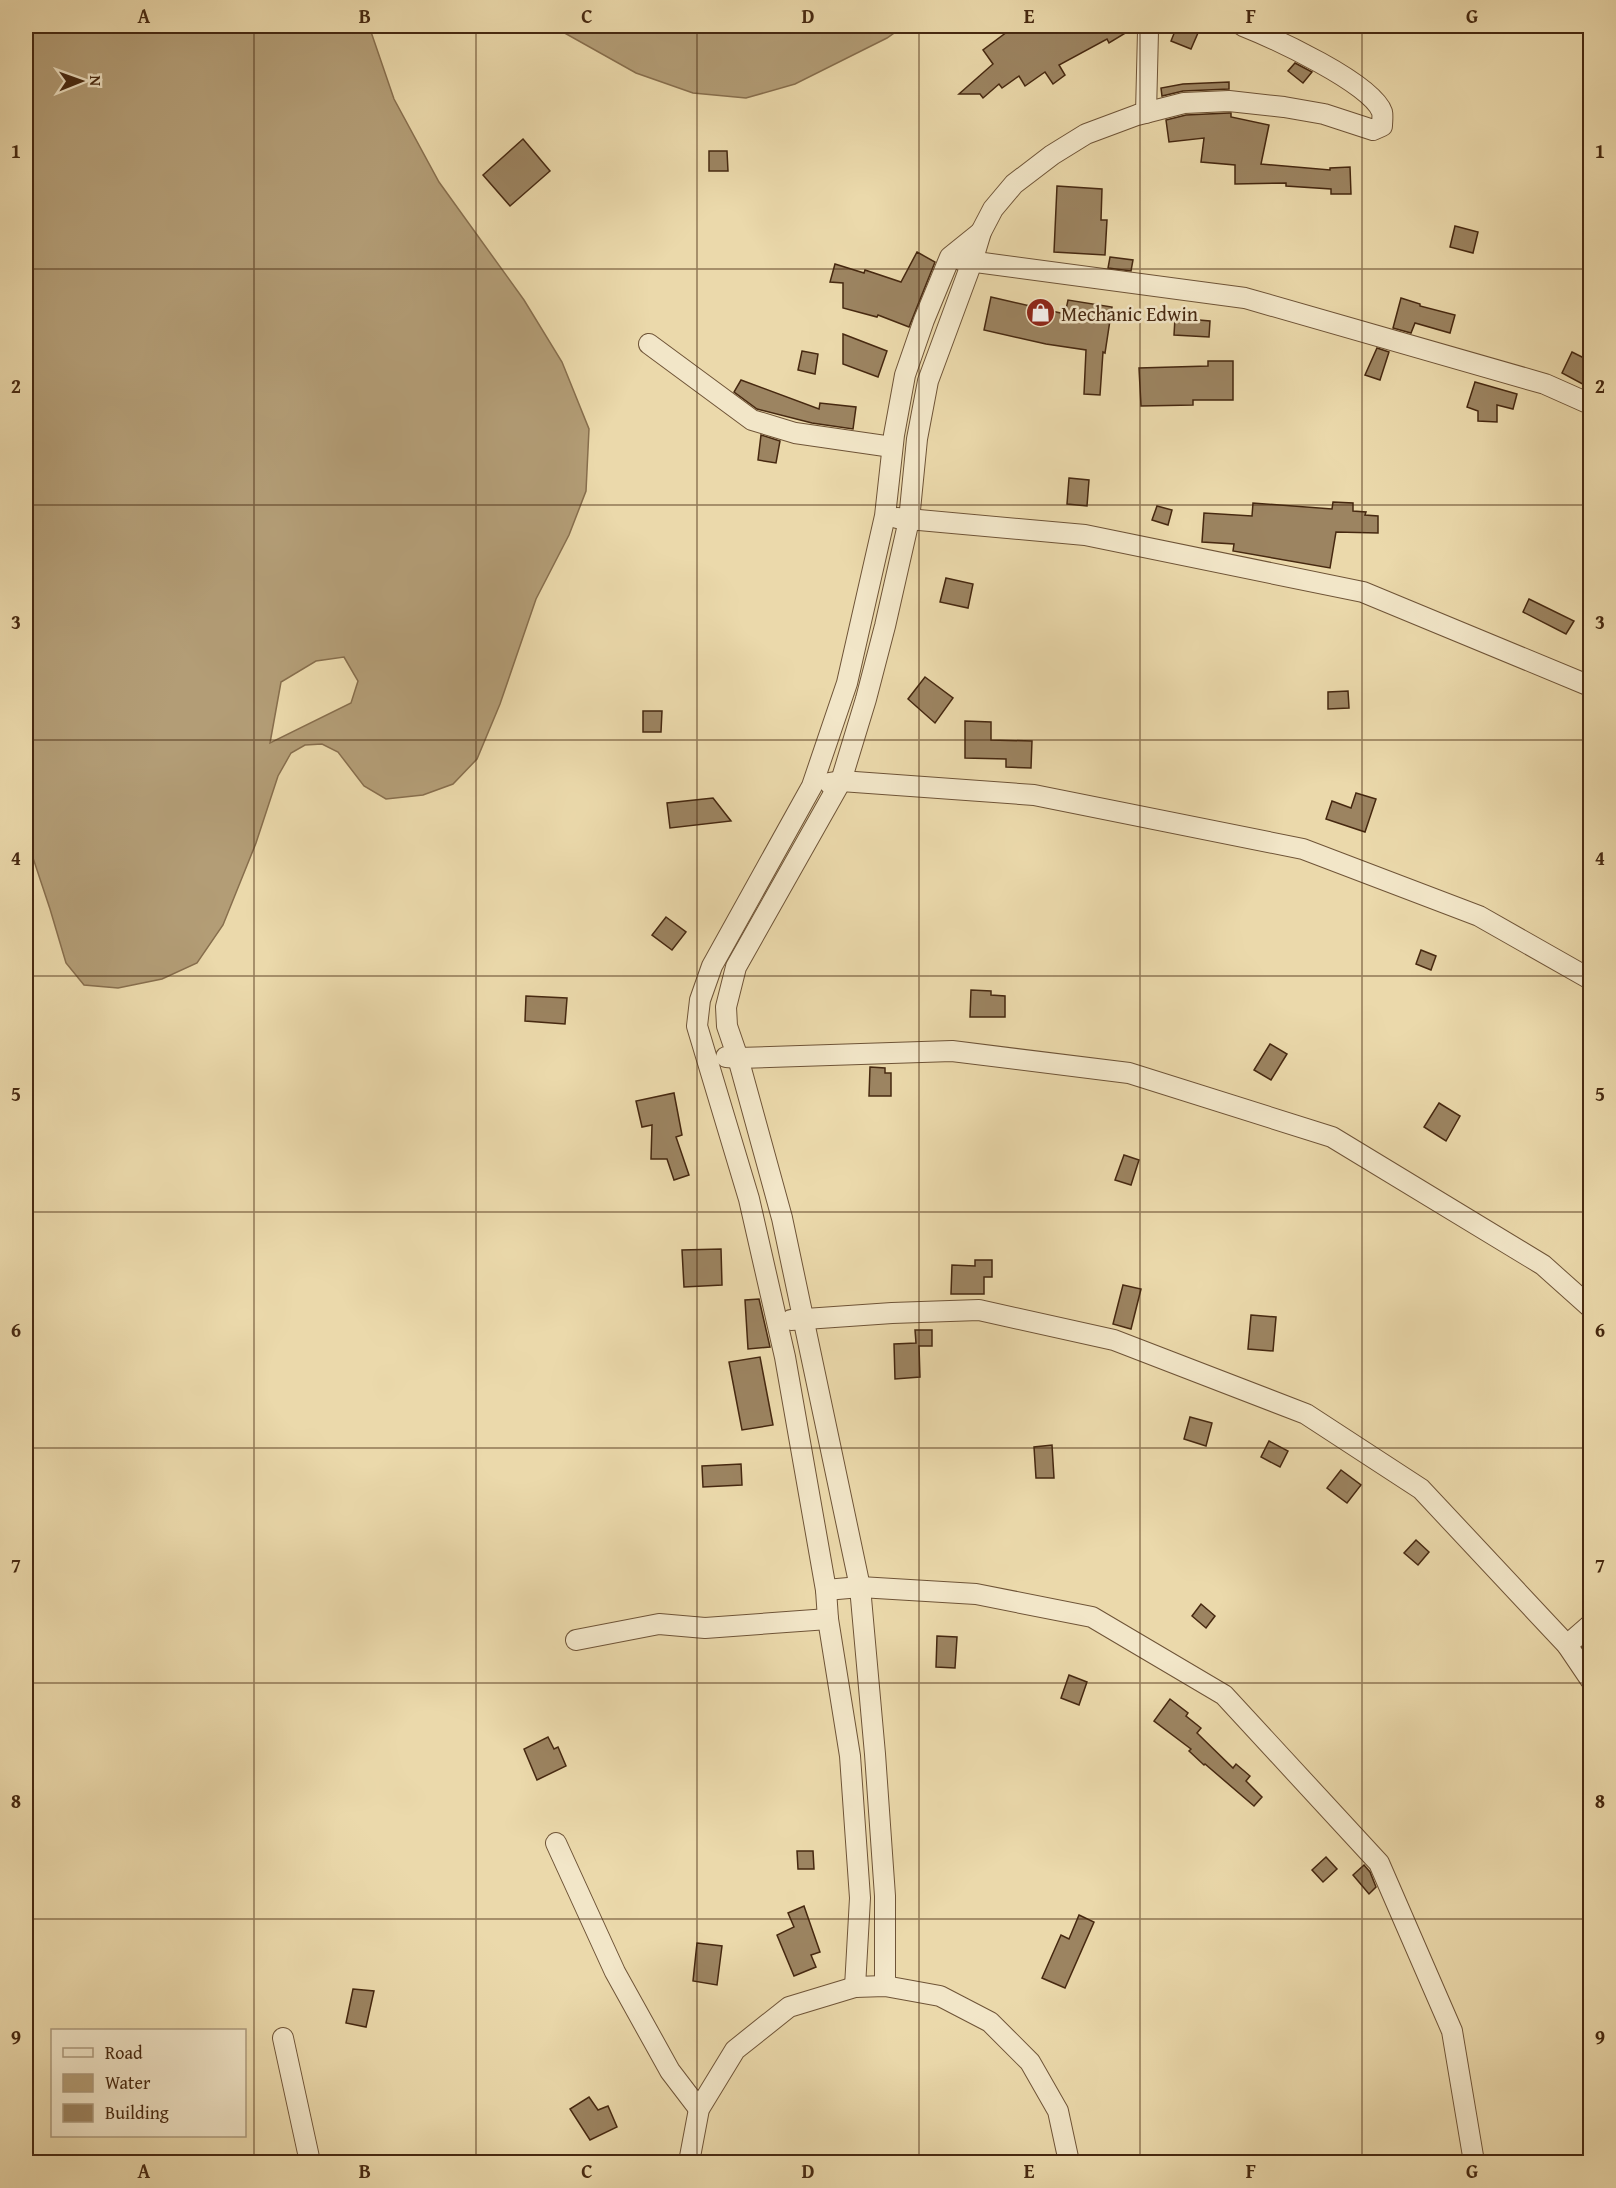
<svg xmlns="http://www.w3.org/2000/svg" width="1616" height="2188" viewBox="0 0 1616 2188" font-family="'Gentium Book Plus',serif">
	<style>
		.water { fill: #b39d76; stroke: #876e4d; stroke-width: 1.5; fill-rule: evenodd }
		.building { fill: #9c8461; stroke: #462810; stroke-width: 1.5 }
		.lines { fill: none; stroke-linecap: round; stroke-linejoin: round }
		.street-casing { stroke: #6f5437; stroke-width: 22 }
		.street { stroke: #f2e6c8; stroke-width: 20 }
		.grid { fill: none; stroke: #462810; stroke-width: 1.5; stroke-opacity: 0.55 }
		.labels { text-anchor: middle; dominant-baseline: central; stroke-width: 5; stroke-linejoin: round; paint-order: stroke }
		.poi-label { font-size: 20px; fill: #462810; stroke: #f2e6c8; text-anchor: start }
		.neatline { fill: none; stroke: #462810; stroke-width: 2 }
		.grid-label { font-size: 20px; text-anchor: middle; font-weight: bold; fill: #462810 }
	</style>
	<rect width="100%" height="100%" fill="#ebd9ab"/>
	<filter id="stains"><feTurbulence type="fractalNoise" baseFrequency=".00333" numOctaves="4"/><feColorMatrix values="0 0 0 0 .2 0 0 0 0 .09 0 0 0 0 .02 0 0 0 .5 -.17"/></filter>
	<radialGradient id="worn" r=".72"><stop offset=".6" stop-color="#630" stop-opacity="0"/><stop offset="1" stop-color="#630" stop-opacity=".3"/></radialGradient>
	<g class="water">
		<path d="M 26,26 L 369,26 L 394,99 L 439,182 L 524,300 L 562,362 L 589,429 L 586,491 L 569,535 L 536,599 L 500,704 L 477,759 L 453,784 L 423,795 L 386,799 L 364,786 L 338,752 L 322,744 L 305,745 L 291,753 L 278,776 L 256,843 L 223,925 L 197,963 L 162,979 L 118,988 L 84,985 L 66,963 L 50,909 L 26,837 ZM 344,657 L 358,681 L 351,703 L 270,743 L 281,682 L 316,661 Z"/>
		<polygon points="552,26 904,26 887,38 795,84 746,98 693,93 636,73"/>
	</g>
	<g class="building">
		<polygon points="1015,26 1137,26 1109,43 1107,39 1059,65 1065,75 1053,84 1045,72 1025,86 1019,76 1002,88 999,84 983,98 980,94 959,94 993,64 983,50"/>
		<polygon points="1177,26 1201,26 1191,49 1171,41"/>
		<polygon points="1295,63 1312,72 1303,83 1288,71"/>
		<polygon points="1229,82 1229,89 1183,91 1162,96 1161,88 1183,84"/>
		<polygon points="1229,113 1231,113 1231,117 1269,125 1261,164 1330,170 1330,168 1350,167 1351,194 1331,194 1331,189 1286,186 1286,183 1235,184 1235,165 1201,162 1204,138 1169,142 1166,120 1186,115"/>
		<polygon points="523,139 550,171 510,206 483,175"/>
		<polygon points="709,151 727,151 728,171 709,171"/>
		<polygon points="1057,186 1102,189 1101,220 1107,220 1105,255 1054,252"/>
		<polygon points="1455,226 1478,232 1473,253 1450,247"/>
		<polygon points="917,252 935,262 909,327 878,315 877,317 843,308 843,283 830,282 835,264 864,273 865,270 901,282"/>
		<polygon points="1110,257 1133,260 1131,271 1108,268"/>
		<polygon points="991,297 1065,314 1068,300 1112,307 1105,353 1103,352 1100,395 1084,394 1086,350 1046,344 984,330"/>
		<polygon points="1401,298 1420,304 1420,306 1455,315 1450,333 1415,323 1411,333 1393,328"/>
		<polygon points="1175,318 1210,321 1209,337 1174,335"/>
		<polygon points="843,334 887,351 878,377 843,364"/>
		<polygon points="1377,348 1389,352 1380,380 1365,375"/>
		<polygon points="802,351 818,354 815,374 798,370"/>
		<polygon points="1572,352 1590,361 1590,388 1562,373"/>
		<polygon points="1208,361 1233,361 1233,400 1193,400 1193,405 1141,406 1139,368 1208,366"/>
		<polygon points="741,380 819,409 820,403 856,407 853,429 812,423 757,409 734,392"/>
		<polygon points="1475,382 1517,394 1513,409 1497,405 1497,422 1478,421 1478,411 1467,407"/>
		<polygon points="761,435 780,441 776,463 758,460"/>
		<polygon points="1069,478 1089,480 1087,506 1067,504"/>
		<polygon points="1333,502 1353,503 1353,511 1366,512 1365,515 1378,516 1378,533 1336,532 1330,568 1233,551 1234,544 1202,542 1204,513 1252,516 1253,503 1332,509"/>
		<polygon points="1157,506 1172,510 1168,525 1152,520"/>
		<polygon points="946,578 973,584 968,608 940,602"/>
		<polygon points="1529,599 1574,621 1566,634 1523,612"/>
		<polygon points="925,677 953,698 935,723 908,699"/>
		<polygon points="1348,691 1349,708 1328,709 1328,692"/>
		<polygon points="643,711 662,711 661,732 643,732"/>
		<polygon points="965,721 991,722 991,740 1032,741 1031,768 1006,767 1006,759 965,758"/>
		<polygon points="1356,793 1376,799 1365,832 1326,819 1332,801 1351,808"/>
		<polygon points="713,798 731,821 670,828 667,803"/>
		<polygon points="666,917 686,932 672,950 652,935"/>
		<polygon points="1421,950 1436,956 1431,970 1416,964"/>
		<polygon points="971,990 991,991 991,995 1005,996 1005,1017 970,1017"/>
		<polygon points="526,996 567,998 565,1024 525,1021"/>
		<polygon points="1270,1044 1287,1054 1271,1080 1254,1070"/>
		<polygon points="870,1067 885,1068 885,1073 891,1073 891,1096 869,1096"/>
		<polygon points="674,1093 682,1135 676,1137 689,1175 674,1180 667,1159 651,1159 652,1125 642,1127 636,1101"/>
		<polygon points="1439,1103 1460,1116 1446,1141 1424,1127"/>
		<polygon points="1124,1155 1139,1160 1131,1185 1115,1180"/>
		<polygon points="721,1249 722,1285 684,1287 682,1250"/>
		<polygon points="975,1260 992,1260 992,1277 984,1277 984,1294 951,1294 952,1265 975,1266"/>
		<polygon points="1123,1285 1141,1289 1131,1329 1113,1324"/>
		<polygon points="759,1299 770,1347 748,1349 745,1300"/>
		<polygon points="1251,1315 1276,1317 1273,1351 1248,1349"/>
		<polygon points="915,1330 932,1330 932,1346 919,1346 920,1377 895,1379 894,1344 916,1343"/>
		<polygon points="760,1357 773,1425 742,1430 729,1362"/>
		<polygon points="1190,1417 1212,1423 1206,1446 1184,1439"/>
		<polygon points="1269,1441 1288,1451 1280,1467 1261,1457"/>
		<polygon points="1052,1445 1054,1478 1036,1478 1034,1447"/>
		<polygon points="741,1464 742,1485 703,1487 702,1466"/>
		<polygon points="1341,1470 1361,1485 1347,1503 1327,1488"/>
		<polygon points="1416,1540 1429,1552 1418,1565 1404,1553"/>
		<polygon points="1201,1604 1215,1616 1206,1628 1192,1616"/>
		<polygon points="937,1636 957,1637 955,1668 936,1667"/>
		<polygon points="1069,1675 1087,1682 1079,1705 1061,1698"/>
		<polygon points="1170,1699 1188,1713 1186,1716 1201,1728 1197,1733 1233,1768 1236,1764 1250,1776 1246,1781 1262,1797 1254,1806 1205,1764 1204,1765 1189,1751 1191,1749 1154,1721"/>
		<polygon points="548,1737 554,1749 558,1747 566,1766 537,1780 524,1749"/>
		<polygon points="797,1851 813,1851 814,1869 798,1869"/>
		<polygon points="1326,1857 1337,1869 1323,1882 1312,1870"/>
		<polygon points="1364,1865 1370,1872 1376,1887 1369,1894 1353,1875"/>
		<polygon points="804,1906 820,1952 811,1955 816,1967 794,1976 777,1935 794,1927 788,1913"/>
		<polygon points="1079,1915 1094,1922 1065,1988 1042,1978 1061,1935 1069,1939"/>
		<polygon points="697,1943 722,1946 717,1985 693,1981"/>
		<polygon points="353,1989 374,1991 366,2027 346,2023"/>
		<polygon points="589,2097 598,2110 608,2106 617,2127 590,2140 570,2109"/>
	</g>
	<g class="lines">
		<defs>
			<g id="street">
				<polyline points="1146,113 1148,31 1150,26"/>
				<polyline points="961,260 1245,298 1545,384 1590,404"/>
				<polyline points="649,344 752,420 795,433 892,447"/>
				<polyline points="897,518 1085,535 1363,592 1590,686"/>
				<polyline points="829,783 841,781 1034,795 1303,849 1479,916 1590,979"/>
				<polyline points="726,1057 738,1058 952,1051 1129,1073 1332,1137 1543,1265 1590,1307"/>
				<polyline points="791,1320 892,1313 979,1310 1114,1340 1306,1414 1421,1489 1567,1645 1590,1679"/>
				<polyline points="826,1590 860,1587 976,1594 1092,1617 1224,1695 1379,1863 1452,2031 1474,2162"/>
				<polyline points="576,1640 659,1624 705,1628 828,1619"/>
				<polyline points="1567,1645 1590,1625"/>
				<polyline points="556,1843 615,1972 670,2071 699,2109"/>
				<path d="M 885,1986 L 885,1896 L 875,1754 L 860,1587 L 782,1218 L 738,1058 L 727,1026 L 726,1007 L 736,967 L 841,781 L 866,699 L 885,626 L 909,520 L 917,439 L 928,381 L 972,262 L 981,232 L 993,209 L 1014,184 L 1052,155 L 1086,134 L 1137,115 L 1184,103 L 1229,101 L 1284,107 L 1324,114 L 1373,130 L 1382,126 C 1382,122 1383,116 1382,112 C 1372,83 1273,38 1243,26"/>
				<polyline points="855,1987 860,1898 850,1756 828,1619 826,1590 785,1357 749,1199 697,1026 700,1000 712,966 812,786 847,683 885,516 894,435 905,375 924,320 950,257 981,232"/>
				<polyline points="283,2038 310,2162"/>
				<polyline points="689,2162 699,2109 735,2050 789,2007 855,1987 885,1986 940,1996 990,2022 1030,2062 1058,2111 1069,2162"/>
			</g>
		</defs>
		<use href="#street" class="street-casing"/>
		<use href="#street" class="street"/>
	</g>
	<path class="grid" d="M 254,26 L 254,2162M 476,26 L 476,2162M 697,26 L 697,2162M 919,26 L 919,2162M 1140,26 L 1140,2162M 1362,26 L 1362,2162M 26,269 L 1590,269M 26,505 L 1590,505M 26,740 L 1590,740M 26,976 L 1590,976M 26,1212 L 1590,1212M 26,1448 L 1590,1448M 26,1683 L 1590,1683M 26,1919 L 1590,1919"/>
	<defs>
		<symbol id="shop-disc" viewBox="-11 -11 22 22"><circle r="9.5" fill="#8f2418" stroke="#f2e6c8"/><path d="M-5-2.5h2.3a2.7 3.5 0 0 1 5.4 0H5L5.5 6h-11ZM-1.5-2.5h3a1.5 2.3 0 0 0-3 0Z" fill="#fff"/></symbol>
	</defs>
	<g fill-rule="evenodd">
		<use href="#shop-disc" x="1024" y="296" width="33" height="33"/>
	</g>
	<g class="labels">
		<g class="poi-label">
			<text x="1061" y="313">Mechanic Edwin</text>
		</g>
	</g>
	<rect width="1616" height="2188" fill="none" stroke="#ebd9ab" stroke-width="66"/>
	<rect x="51" y="2029" width="195" height="108" fill="#f2e6c8" stroke="#ad9a7e" stroke-width="1.5"/>
	<rect x="63" y="2048" width="30" height="9" fill="#f2e6c8" stroke="#ad9a7e" stroke-width="1.5"/>
	<text x="105" y="2059" font-size="18" fill="#462810">Road</text>
	<rect x="63" y="2074" width="30" height="18" fill="#b39d76" stroke="#ad9a7e" stroke-width="1.5"/>
	<text x="105" y="2089" font-size="18" fill="#462810">Water</text>
	<rect x="63" y="2104" width="30" height="18" fill="#9c8461" stroke="#ad9a7e" stroke-width="1.5"/>
	<text x="105" y="2119" font-size="18" fill="#462810">Building</text>
	<g transform="translate(81 81) rotate(89)" stroke="#f2e6c8" stroke-width="4.5" paint-order="stroke">
	<path d="M0-4.5L10 22L0 15L-10 22Z" fill="#462810"/>
	<text y="-9" font-size="16" font-weight="bold" text-anchor="middle" fill="#462810">N</text>
	</g>
	<rect x="33" y="33" width="1550" height="2122" class="neatline"/>
	<g class="grid-label">
		<text x="144" y="23">A</text>
		<text x="365" y="23">B</text>
		<text x="587" y="23">C</text>
		<text x="808" y="23">D</text>
		<text x="1029" y="23">E</text>
		<text x="1251" y="23">F</text>
		<text x="1472" y="23">G</text>
		<text x="16" y="158">1</text>
		<text x="1600" y="158">1</text>
		<text x="16" y="393">2</text>
		<text x="1600" y="393">2</text>
		<text x="16" y="629">3</text>
		<text x="1600" y="629">3</text>
		<text x="16" y="865">4</text>
		<text x="1600" y="865">4</text>
		<text x="16" y="1101">5</text>
		<text x="1600" y="1101">5</text>
		<text x="16" y="1337">6</text>
		<text x="1600" y="1337">6</text>
		<text x="16" y="1572">7</text>
		<text x="1600" y="1572">7</text>
		<text x="16" y="1808">8</text>
		<text x="1600" y="1808">8</text>
		<text x="16" y="2044">9</text>
		<text x="1600" y="2044">9</text>
		<text x="144" y="2178">A</text>
		<text x="365" y="2178">B</text>
		<text x="587" y="2178">C</text>
		<text x="808" y="2178">D</text>
		<text x="1029" y="2178">E</text>
		<text x="1251" y="2178">F</text>
		<text x="1472" y="2178">G</text>
	</g>
	<rect width="100%" height="100%" filter="url(#stains)"/>
	<rect width="100%" height="100%" fill="url(#worn)"/>
</svg>
